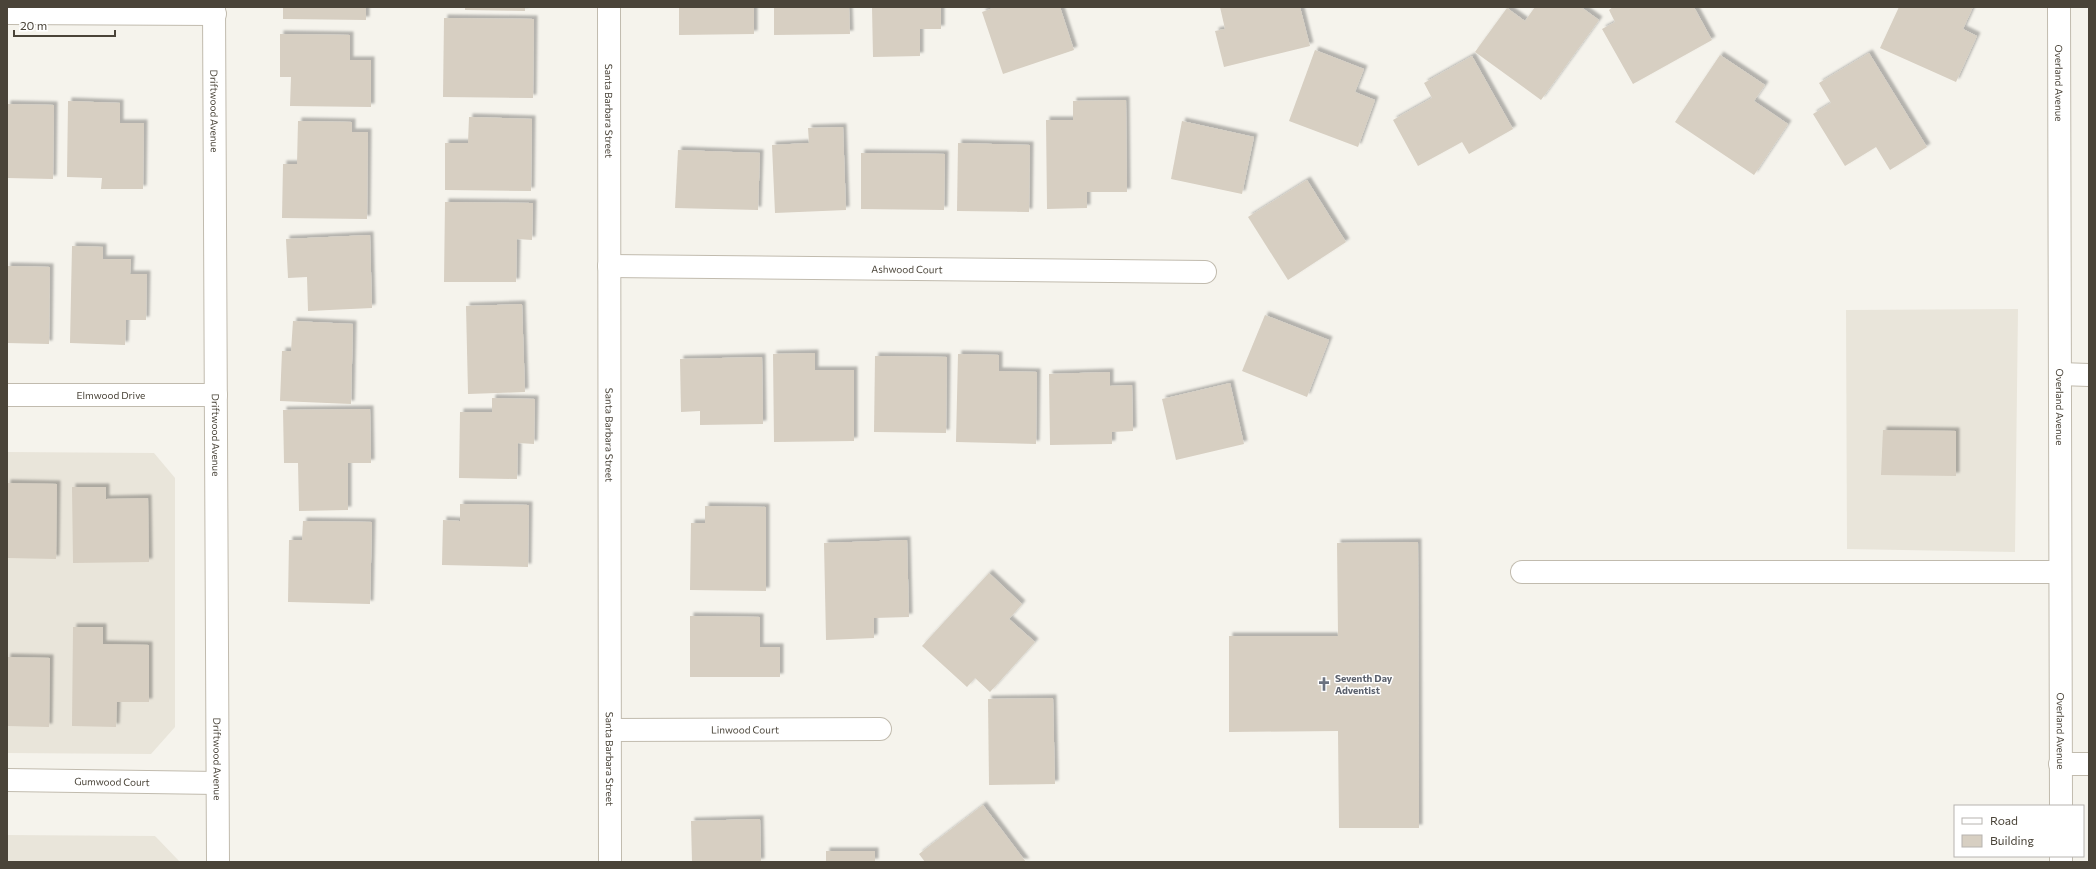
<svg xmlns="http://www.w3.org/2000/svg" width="2096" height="869" viewBox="0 0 2096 869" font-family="Commissioner,sans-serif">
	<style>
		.residential { fill: #e9e5da }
		.building { fill: #d7cfc2; filter: url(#shadow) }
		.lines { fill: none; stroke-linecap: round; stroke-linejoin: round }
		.minor-casing { stroke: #c1bbae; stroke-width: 24 }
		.minor { stroke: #fff; stroke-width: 22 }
		.labels { text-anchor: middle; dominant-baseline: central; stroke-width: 3; stroke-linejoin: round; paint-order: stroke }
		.street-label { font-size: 10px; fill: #4a4439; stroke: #fff }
		.worship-label { font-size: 10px; font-weight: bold; fill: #5b616d; stroke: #fff; text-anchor: start }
	</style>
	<defs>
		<filter id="shadow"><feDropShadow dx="3.5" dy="-3.5" stdDeviation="1" flood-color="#0004"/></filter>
	</defs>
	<rect width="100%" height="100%" fill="#f5f3ec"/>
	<g class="residential">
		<polygon points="2018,309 2015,552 1847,549 1846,310"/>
		<polygon points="7,452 154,453 175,478 175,727 151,754 7,753"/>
		<polygon points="7,835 155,836 180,862 7,862"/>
	</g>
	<g class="building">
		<polygon points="283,7 366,7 366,20 283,19"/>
		<polygon points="465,7 525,7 525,11 465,10"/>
		<polygon points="679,7 754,7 754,34 679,35"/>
		<polygon points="774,7 849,7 850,34 774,35"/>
		<polygon points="872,7 941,7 941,29 920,29 920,56 873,57"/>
		<polygon points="996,7 1060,7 1074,50 1003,74 982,12"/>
		<polygon points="1220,7 1300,7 1310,46 1224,67 1215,31 1225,29"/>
		<polygon points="1535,7 1581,7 1599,20 1541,100 1475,52 1507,8 1525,21"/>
		<polygon points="1613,7 1694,7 1712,40 1633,84 1602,29 1615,22 1609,10"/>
		<polygon points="1899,7 1973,7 1963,29 1977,36 1956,82 1880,48"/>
		<polygon points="444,18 534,19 533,98 443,97"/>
		<polygon points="280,34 350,35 350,60 371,60 371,107 290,106 291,77 280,77"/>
		<polygon points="1315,50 1364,69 1355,92 1375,100 1358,147 1289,121"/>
		<polygon points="1869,53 1927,147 1890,170 1876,147 1845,166 1813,114 1831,103 1819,83"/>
		<polygon points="1720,55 1765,85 1754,101 1788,124 1754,175 1675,122"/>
		<polygon points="1472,56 1513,129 1469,154 1462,142 1418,166 1393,120 1432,98 1424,83"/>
		<polygon points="1126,100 1127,192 1087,192 1087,208 1047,209 1046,120 1073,120 1073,101"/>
		<polygon points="68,101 120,103 120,123 144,123 143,189 101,189 102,178 67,177"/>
		<polygon points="7,104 54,105 53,179 7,178"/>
		<polygon points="469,117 532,119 531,191 445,190 445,143 468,143"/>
		<polygon points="298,121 352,122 352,132 368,132 367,219 282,218 283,164 297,164"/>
		<polygon points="1182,121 1254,137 1242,194 1171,179"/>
		<polygon points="843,127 846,210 775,213 772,145 809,143 808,128"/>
		<polygon points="958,143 1030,145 1029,212 957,211"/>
		<polygon points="678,150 760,153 758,210 675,208"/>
		<polygon points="861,153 945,154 944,210 861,209"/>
		<polygon points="1307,180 1346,242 1288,280 1248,217"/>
		<polygon points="445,202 533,203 532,240 517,239 516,282 444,282"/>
		<polygon points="370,235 372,308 308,311 307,277 288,278 286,239"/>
		<polygon points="72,246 103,247 103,259 131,259 130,274 147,274 146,320 126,320 125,345 70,343"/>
		<polygon points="7,266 50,267 49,344 7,343"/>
		<polygon points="522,304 525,392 468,394 466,306"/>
		<polygon points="1265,315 1329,340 1307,397 1242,371"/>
		<polygon points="293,321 353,324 351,404 280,401 282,351 291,351"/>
		<polygon points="815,353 815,370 854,370 854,441 774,442 773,354"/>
		<polygon points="958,354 999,355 999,371 1037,372 1036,444 956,442"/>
		<polygon points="875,356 947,357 946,433 874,432"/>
		<polygon points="762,357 763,424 700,425 700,411 681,412 680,359"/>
		<polygon points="1110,372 1110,386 1132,385 1133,431 1112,432 1112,444 1050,445 1049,374"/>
		<polygon points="1230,383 1244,444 1176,460 1162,399"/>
		<polygon points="492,398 535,399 534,444 518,443 517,479 459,478 460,412 492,412"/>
		<polygon points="370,409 371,463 348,463 348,510 299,511 298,463 284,463 283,410"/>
		<polygon points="1883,430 1956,431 1956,476 1881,475"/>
		<polygon points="7,483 57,484 56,559 7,558"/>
		<polygon points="72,487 106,487 106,499 148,498 149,562 73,563"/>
		<polygon points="460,504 529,505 528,567 442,565 443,520 460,521"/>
		<polygon points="705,506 766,507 766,591 690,590 691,523 705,523"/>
		<polygon points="303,521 372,522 370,604 288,602 289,540 302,540"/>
		<polygon points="907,540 909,617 874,618 874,638 826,640 824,543"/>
		<polygon points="1418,542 1419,828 1339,828 1338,731 1229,732 1229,636 1338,636 1337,543"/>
		<polygon points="989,573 1022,604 1009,619 1035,642 990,692 975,678 967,687 922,646"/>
		<polygon points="690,616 760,617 760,647 780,647 780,677 690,677"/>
		<polygon points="73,627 103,627 103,644 149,645 149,702 117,702 116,727 72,726"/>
		<polygon points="7,657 50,658 49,727 7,726"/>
		<polygon points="1053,698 1055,784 989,785 988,699"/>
		<polygon points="983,805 1026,862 925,862 919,854"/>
		<polygon points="760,819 761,862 692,862 691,821"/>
		<rect x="826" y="851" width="49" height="11"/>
	</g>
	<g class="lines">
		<defs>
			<g id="minor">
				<path id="s1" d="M 214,7 L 218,862"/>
				<path id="s2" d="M 609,7 L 610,862"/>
				<path id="s3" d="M 2059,7 L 2061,806"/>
				<polyline points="7,13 215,14"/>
				<path id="s4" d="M 609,266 L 1205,272"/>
				<polyline points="2060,374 2089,375"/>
				<path id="s5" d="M 7,395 L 216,395"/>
				<polyline points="1522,572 2060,572"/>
				<path id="s6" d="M 610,730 L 880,729"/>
				<polyline points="2060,764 2089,764"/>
				<path id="s7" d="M 7,780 L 217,783"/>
				<polyline points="2061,856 2061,862"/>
			</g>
		</defs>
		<use href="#minor" class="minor-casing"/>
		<use href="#minor" class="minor"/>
	</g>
	<defs>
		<symbol id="church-bare" viewBox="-9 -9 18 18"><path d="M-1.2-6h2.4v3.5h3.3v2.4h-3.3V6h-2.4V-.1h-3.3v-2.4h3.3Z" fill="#6b7280" stroke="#fff" stroke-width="2.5" paint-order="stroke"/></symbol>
	</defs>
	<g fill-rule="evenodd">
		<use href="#church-bare" x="1314" y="674" width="20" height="20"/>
	</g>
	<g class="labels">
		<g class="street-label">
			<text stroke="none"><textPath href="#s3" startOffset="76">Overland Avenue</textPath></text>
			<text stroke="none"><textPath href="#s1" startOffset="104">Driftwood Avenue</textPath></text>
			<text stroke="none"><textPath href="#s2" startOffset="104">Santa Barbara Street</textPath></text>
			<text stroke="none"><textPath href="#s4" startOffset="298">Ashwood Court</textPath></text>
			<text stroke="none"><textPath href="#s5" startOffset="104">Elmwood Drive</textPath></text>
			<text stroke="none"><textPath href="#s3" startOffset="400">Overland Avenue</textPath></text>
			<text stroke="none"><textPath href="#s2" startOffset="428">Santa Barbara Street</textPath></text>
			<text stroke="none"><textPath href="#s1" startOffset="428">Driftwood Avenue</textPath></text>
			<text stroke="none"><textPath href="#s6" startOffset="135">Linwood Court</textPath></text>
			<text stroke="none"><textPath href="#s3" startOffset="724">Overland Avenue</textPath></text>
			<text stroke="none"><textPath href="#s1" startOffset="752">Driftwood Avenue</textPath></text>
			<text stroke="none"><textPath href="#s2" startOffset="752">Santa Barbara Street</textPath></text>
			<text stroke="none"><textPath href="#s7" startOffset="105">Gumwood Court</textPath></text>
		</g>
		<g class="worship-label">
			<text x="1335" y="678">Seventh Day<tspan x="1335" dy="12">Adventist</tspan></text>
		</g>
	</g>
	<rect width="2096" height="869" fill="none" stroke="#4a4439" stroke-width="16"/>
	<rect x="1954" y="805" width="130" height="52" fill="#ffffff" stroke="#b7b4b0"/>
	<rect x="1962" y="818" width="20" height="6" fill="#ffffff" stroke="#b7b4b0"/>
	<text x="1990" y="825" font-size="12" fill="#4a4439">Road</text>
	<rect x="1962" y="835" width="20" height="12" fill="#d7cfc2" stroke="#b7b4b0"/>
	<text x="1990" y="845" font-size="12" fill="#4a4439">Building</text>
	<path d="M14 30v6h101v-6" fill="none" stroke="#4a4439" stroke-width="2"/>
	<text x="20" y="30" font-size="12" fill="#4a4439" stroke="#ffffff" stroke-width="3" paint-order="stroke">20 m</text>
</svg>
